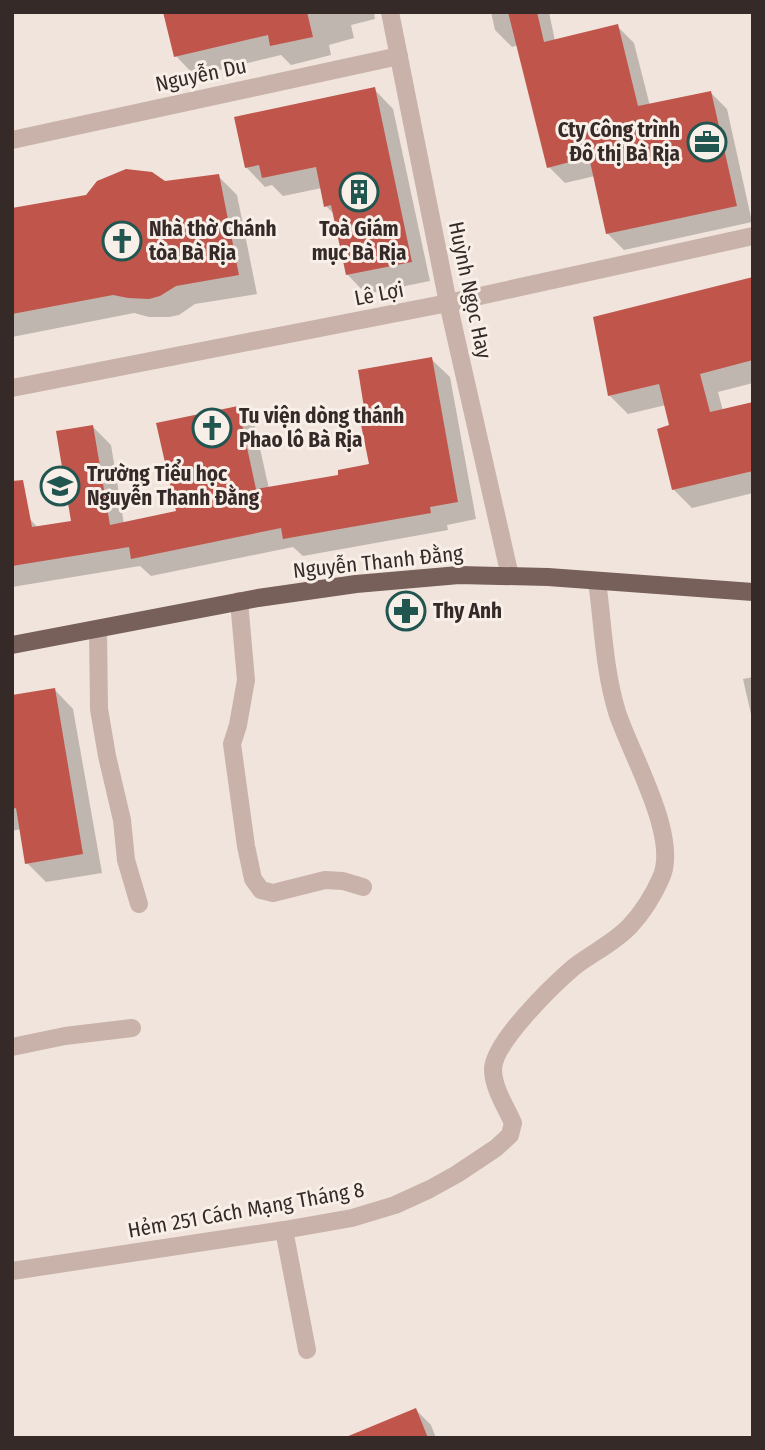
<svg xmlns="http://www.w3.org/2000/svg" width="765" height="1450" viewBox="0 0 765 1450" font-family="'Fira Sans Condensed',sans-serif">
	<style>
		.shadow { fill: #0003 }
		.building { fill: #c0564b }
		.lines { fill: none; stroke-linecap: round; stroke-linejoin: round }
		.minor { stroke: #c8b2a9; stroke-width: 18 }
		.major { stroke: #775f5a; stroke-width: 18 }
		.labels { text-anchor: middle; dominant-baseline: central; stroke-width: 6; stroke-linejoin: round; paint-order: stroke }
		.street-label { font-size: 21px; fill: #352a28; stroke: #f8efe8 }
		.poi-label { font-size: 21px; font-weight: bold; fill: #352a28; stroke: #f8efe8; text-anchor: start }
	</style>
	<rect width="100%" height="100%" fill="#f1e4dc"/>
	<g class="shadow">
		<polygon points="165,12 374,12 375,19 351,25 354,38 329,45 331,55 291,65 281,55 195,76 176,56"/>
		<polygon points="491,12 549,12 555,41 617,26 634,43 650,106 710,92 727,109 752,222 624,250 607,233 595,176 565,183 549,167 518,45 512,47 495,30"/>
		<polygon points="374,89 393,109 430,281 366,294 347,274 335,215 326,206 322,188 283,196 272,185 265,187 246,167"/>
		<polygon points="218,176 237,195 257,294 195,304 179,315 169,317 149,317 134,313 12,337 12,210 164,183"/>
		<polygon points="753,279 753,383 718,392 723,411 753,403 753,493 692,508 673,489 671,426 666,405 628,414 609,395"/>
		<polygon points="431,359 450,377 476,519 447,525 448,530 303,556 293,547 151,576 140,566 12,587 12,521 29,518 38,528 73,522 93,427 111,445 124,524 178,513 237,408 255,426 269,489 340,477 371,466 367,415"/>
		<polygon points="753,677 753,723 743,679"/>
		<polygon points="54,689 73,709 102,873 46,882 27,863 21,829 12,831 12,697"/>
		<polygon points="416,1410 431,1425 436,1438 350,1438"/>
	</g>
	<g class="building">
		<polygon points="163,12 307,12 313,37 270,46 268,35 174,57"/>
		<polygon points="508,12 537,12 544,42 618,24 638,106 711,91 737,206 606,234 589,157 547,168"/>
		<polygon points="375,87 412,262 346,275 331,205 324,207 316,167 262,178 259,165 245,168 234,117"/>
		<polygon points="126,169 152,172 165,181 219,174 239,275 176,286 160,296 149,299 128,298 113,295 12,314 12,208 86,195 97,181"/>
		<polygon points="753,277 753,360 700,374 710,412 753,402 753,471 672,490 657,429 669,425 659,384 608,396 593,317"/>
		<polygon points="432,357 458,502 430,507 431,513 283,539 281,528 131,559 129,547 12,566 12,481 23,480 32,527 71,521 56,431 93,425 110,525 176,511 156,423 238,406 256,489 338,475 338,470 369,464 359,415 365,414 358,370"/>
		<polygon points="55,688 83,854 25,864 16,808 12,809 12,695"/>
		<polygon points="416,1408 428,1438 346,1438 346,1437"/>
	</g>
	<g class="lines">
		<g class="minor">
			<polyline points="390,12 448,303 510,576"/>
			<polyline points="12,140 399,56"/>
			<polyline points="12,388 448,303 753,236"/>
			<polyline points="239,601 246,680 238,725 232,744 246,846 253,879 261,890 273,893 325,880 343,881 363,887"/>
			<polyline points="98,629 99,709 107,756 122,820 126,860 139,904"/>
			<polyline points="12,1047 65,1036 132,1028"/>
			<polyline points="284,1230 307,1350"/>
			<path d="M 12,1271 L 284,1230 L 352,1218 L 395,1205 L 430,1189 L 457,1174 L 496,1148 L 510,1135 L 513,1123 C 506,1107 493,1088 493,1069 C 494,1042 553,985 574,967 C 592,953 614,943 630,926 C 643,912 653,896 661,878 C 680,837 630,753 617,712 C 604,670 603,624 597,581"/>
		</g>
		<polyline class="major" points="12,645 258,598 356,584 459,575 548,577 753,592"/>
	</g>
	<defs>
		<symbol id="office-ring" viewBox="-11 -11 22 22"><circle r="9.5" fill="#f8efe8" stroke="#205550" stroke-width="1.5"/><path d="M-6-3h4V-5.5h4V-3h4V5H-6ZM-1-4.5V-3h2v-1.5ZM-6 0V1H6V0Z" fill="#205550"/></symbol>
		<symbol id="building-ring" viewBox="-11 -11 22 22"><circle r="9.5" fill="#f8efe8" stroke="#205550" stroke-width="1.5"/><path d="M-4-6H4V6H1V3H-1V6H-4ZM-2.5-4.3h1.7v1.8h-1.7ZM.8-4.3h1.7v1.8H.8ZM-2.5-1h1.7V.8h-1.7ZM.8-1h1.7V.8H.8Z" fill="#205550"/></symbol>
		<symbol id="church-ring" viewBox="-11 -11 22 22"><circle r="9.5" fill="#f8efe8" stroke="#205550" stroke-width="1.5"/><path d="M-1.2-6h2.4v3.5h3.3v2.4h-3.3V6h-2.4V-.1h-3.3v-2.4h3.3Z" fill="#205550"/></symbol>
		<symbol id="school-ring" viewBox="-11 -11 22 22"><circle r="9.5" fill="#f8efe8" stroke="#205550" stroke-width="1.5"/><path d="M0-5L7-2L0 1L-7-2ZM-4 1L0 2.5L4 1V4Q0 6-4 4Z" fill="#205550"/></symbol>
		<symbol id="pharmacy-ring" viewBox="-11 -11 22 22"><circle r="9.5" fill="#f8efe8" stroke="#205550" stroke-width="1.5"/><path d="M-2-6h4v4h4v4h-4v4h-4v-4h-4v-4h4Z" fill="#205550"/></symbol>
	</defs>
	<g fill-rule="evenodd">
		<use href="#office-ring" x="685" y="120" width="44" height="44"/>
		<use href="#building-ring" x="337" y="170" width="44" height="44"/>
		<use href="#church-ring" x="100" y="219" width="44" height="44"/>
		<use href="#church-ring" x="190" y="406" width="44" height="44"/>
		<use href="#school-ring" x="38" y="464" width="44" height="44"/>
		<use href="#pharmacy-ring" x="384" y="589" width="44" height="44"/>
	</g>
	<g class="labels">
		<g class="street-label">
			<text transform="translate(201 75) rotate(-12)">Nguyễn Du</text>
			<text transform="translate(470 290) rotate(78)">Huỳnh Ngọc Hay</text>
			<text transform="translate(379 294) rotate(-11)">Lê Lợi</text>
			<text transform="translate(378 562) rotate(-6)">Nguyễn Thanh Đằng</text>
			<text transform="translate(246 1210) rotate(-10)">Hẻm 251 Cách Mạng Tháng 8</text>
		</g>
		<g class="poi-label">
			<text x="680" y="130" text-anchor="end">Cty Công trình<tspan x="680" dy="24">Đô thị Bà Rịa</tspan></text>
			<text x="149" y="229">Nhà thờ Chánh<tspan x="149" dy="24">tòa Bà Rịa</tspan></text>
			<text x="359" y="229" text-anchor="middle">Toà Giám<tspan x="359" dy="24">mục Bà Rịa</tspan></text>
			<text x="239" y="416">Tu viện dòng thánh<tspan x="239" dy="24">Phao lô Bà Rịa</tspan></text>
			<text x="87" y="474">Trường Tiểu học<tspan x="87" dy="24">Nguyễn Thanh Đằng</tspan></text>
			<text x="433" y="611">Thy Anh</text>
		</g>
	</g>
	<rect width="765" height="1450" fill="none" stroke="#352a28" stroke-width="28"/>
</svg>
